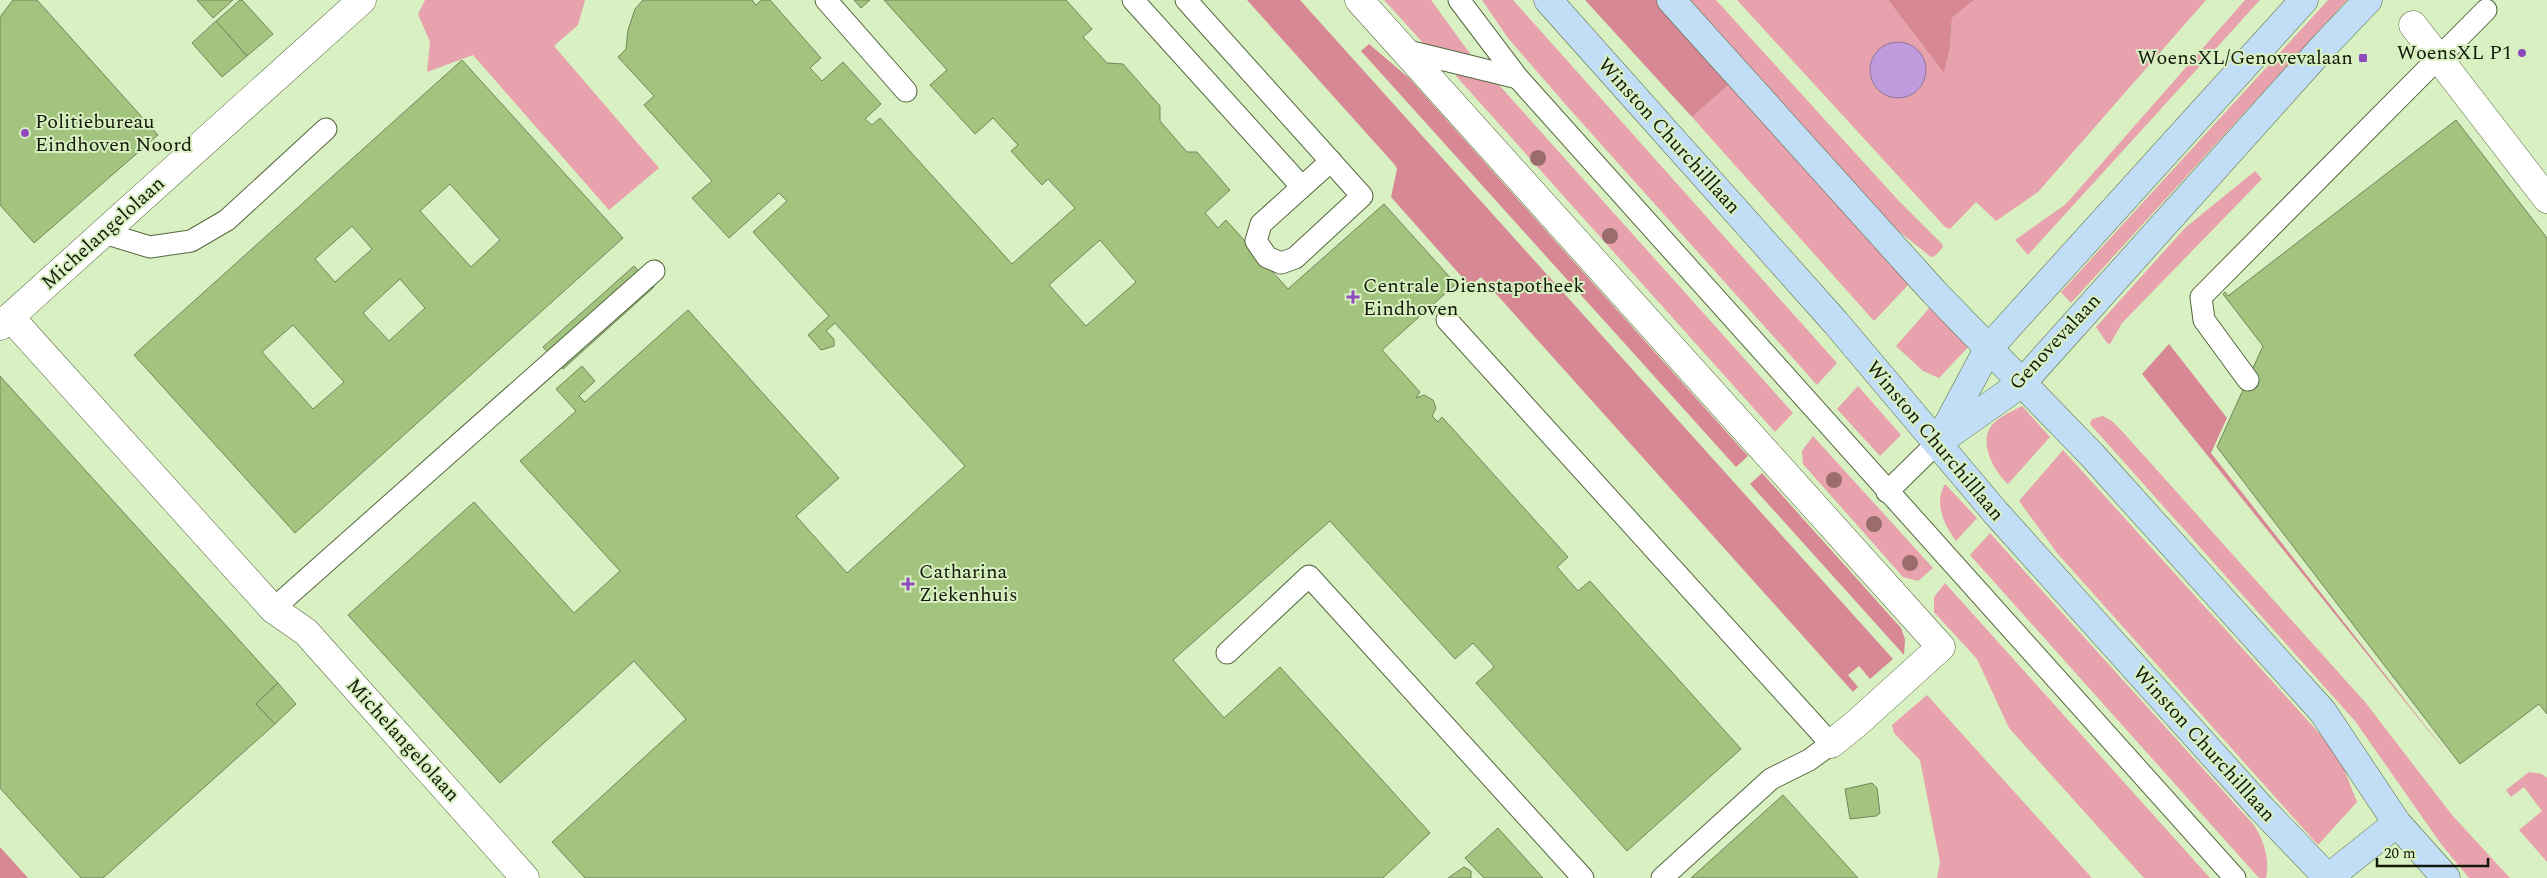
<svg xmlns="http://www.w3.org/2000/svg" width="2547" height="878" viewBox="0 0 2547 878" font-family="Spectral,serif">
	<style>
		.green { fill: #e8a2ad }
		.forest { fill: #d88795 }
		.water { fill: #c09cde; stroke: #8c759e }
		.building { fill: #a3c47f; stroke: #71855b; fill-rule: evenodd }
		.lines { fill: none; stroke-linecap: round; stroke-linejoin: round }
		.lane-casing { stroke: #55683f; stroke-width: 23 }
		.street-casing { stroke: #55683f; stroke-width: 29 }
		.secondary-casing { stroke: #55683f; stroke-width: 29 }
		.lane { stroke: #fff; stroke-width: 21 }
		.street { stroke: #fff; stroke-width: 28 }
		.secondary { stroke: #c2def6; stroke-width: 28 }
		.tree { fill: #9a6d6c }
		.poi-dot { fill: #8e49bd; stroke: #d9f0c2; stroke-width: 2 }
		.labels { text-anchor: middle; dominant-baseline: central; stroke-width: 4; stroke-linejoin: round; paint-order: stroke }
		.poi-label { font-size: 20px; fill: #131a0a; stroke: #d9f0c2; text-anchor: start }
		.street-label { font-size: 20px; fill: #131a0a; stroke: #d9f0c2 }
	</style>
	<rect width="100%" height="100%" fill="#d9f0c2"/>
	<g class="green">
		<polygon points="425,0 585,0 578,25 554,46 659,168 609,210 473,55 427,72 430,42 418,14"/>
		<polygon points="1384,0 1431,0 1471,55 1470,58 1424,44"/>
		<polygon points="1482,0 1513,0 1837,363 1817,385 1566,105 1508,38"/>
		<polygon points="1685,0 1716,0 1898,200 1942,244 1943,247 1935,256 1931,257 1891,225"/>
		<polygon points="1737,0 1888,0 1944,73 1950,48 1952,18 1974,0 2206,0 2038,192 1996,221 1976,202 1950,229 1945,227"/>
		<polygon points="2245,0 2260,0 2028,255 2015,240 2066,204"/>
		<polygon points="2328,0 2347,0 2071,303 2061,292"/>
		<polygon points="1458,72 1499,85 1793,413 1775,432 1456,76"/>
		<polygon points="1732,82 1911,282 1874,321 1692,117"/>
		<polygon points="2255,171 2262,179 2122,323 2110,344 2107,343 2096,327 2185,228"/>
		<polygon points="1932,305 1969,346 1939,378 1923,371 1896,346"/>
		<polygon points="1858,386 1901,435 1880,456 1837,409"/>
		<path d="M 2022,406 L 2050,437 L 2008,484 C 1993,470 1976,439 1995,422 C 2002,415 2013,411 2022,406 Z"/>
		<polygon points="2103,416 2112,421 2121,430 2365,702 2452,815 2510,878 2469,878 2441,844 2355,721 2090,424 2092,419"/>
		<polygon points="1813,436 1933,568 1918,581 1903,577 1803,464 1802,451"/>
		<polygon points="2063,450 2328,743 2344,769 2357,802 2318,845 2057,553 2019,501"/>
		<path d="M 1945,484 L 1977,518 L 1956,541 C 1945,526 1933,503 1945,484 Z"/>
		<path d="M 1990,533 L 2253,824 C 2264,840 2270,859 2266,878 L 2259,878 L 1970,555 Z"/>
		<polygon points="1945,583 2210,878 2144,878 2009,728 1977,659 1934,612 1934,597"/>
		<polygon points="1927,695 2092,878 1937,878 1940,862 1920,760 1894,733 1892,725"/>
		<polygon points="2529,772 2542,774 2547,778 2547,862 2519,830 2542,811 2524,787 2511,797 2506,790"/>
	</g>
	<g class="forest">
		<polygon points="1247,0 1300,0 1893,659 1870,679 1859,666 1848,675 1858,687 1853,692 1481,277 1470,286 1391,197 1397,169 1395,165"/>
		<polygon points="1585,0 1658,0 1732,82 1692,117"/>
		<polygon points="1888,0 1974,0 1952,18 1950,48 1944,73"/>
		<polygon points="1369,44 1409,78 1748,456 1736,467 1361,51"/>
		<polygon points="2169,344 2227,418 2211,453 2456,765 2142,374"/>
		<polygon points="1762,473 1901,628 1905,639 1904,655 1750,484"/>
		<polygon points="0,847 28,878 0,878"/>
	</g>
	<circle class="water" cx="1898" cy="70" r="28"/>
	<g class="building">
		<polygon points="13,0 37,0 158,135 34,243 0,205 0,17"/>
		<polygon points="197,0 233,0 213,18"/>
		<polygon points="240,0 242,0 273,34 247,56 216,21"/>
		<path d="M 643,0 L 752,0 L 756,5 L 761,0 L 770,0 L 821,58 L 810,68 L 822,81 L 843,62 L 881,104 L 865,119 L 872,125 L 880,118 L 1012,264 L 1075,208 L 1048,179 L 1042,185 L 1011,151 L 1018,145 L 993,118 L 975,134 L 930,85 L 947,70 L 884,0 L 1066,0 L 1092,29 L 1083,37 L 1107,63 L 1123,64 L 1160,106 L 1160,121 L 1187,152 L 1197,152 L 1230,190 L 1205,213 L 1218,228 L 1226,220 L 1288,289 L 1384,204 L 1456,284 L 1382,350 L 1420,392 L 1416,398 L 1424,395 L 1433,400 L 1436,408 L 1432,416 L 1438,422 L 1442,417 L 1568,557 L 1557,567 L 1578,591 L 1590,581 L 1741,749 L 1627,851 L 1476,683 L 1494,667 L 1492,664 L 1473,643 L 1455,659 L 1330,521 L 1173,660 L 1224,718 L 1280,667 L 1430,833 L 1383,878 L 585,878 L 552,842 L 686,719 L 634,661 L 500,783 L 348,615 L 474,502 L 574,613 L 620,571 L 520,461 L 576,411 L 556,389 L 582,366 L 595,381 L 579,396 L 585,402 L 688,310 L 839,478 L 796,516 L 847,573 L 965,466 L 835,323 L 826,331 L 834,339 L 834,346 L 821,350 L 808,335 L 829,316 L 753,232 L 787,201 L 779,193 L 729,238 L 692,198 L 712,181 L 644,105 L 654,96 L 618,57 L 626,49 L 628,30 L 635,9 ZM 1100,240 L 1136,282 L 1086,326 L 1049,285 Z"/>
		<polygon points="854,0 870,0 861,8"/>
		<polygon points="216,21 247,56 222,77 192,43"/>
		<path d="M 462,60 L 623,238 L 295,533 L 134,355 ZM 450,184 L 500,240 L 471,267 L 420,211 ZM 352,226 L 372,249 L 335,282 L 315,259 ZM 400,279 L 425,308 L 389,341 L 363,313 ZM 293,325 L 344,382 L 313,409 L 262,352 Z"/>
		<polygon points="2456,120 2547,238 2547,714 2539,704 2460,764 2217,447 2263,346 2223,294 2225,292 2228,296"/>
		<polygon points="634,266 654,287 563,369 543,347"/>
		<polygon points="0,376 278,683 256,704 275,724 103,878 81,878 0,788"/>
		<polygon points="278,683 296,704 275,724 256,704"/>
		<polygon points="1872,783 1877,788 1880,813 1876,816 1850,819 1845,789"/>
		<polygon points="1783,795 1858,878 1691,878"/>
		<polygon points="1498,828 1543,878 1484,878 1465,858"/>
		<polygon points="1464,867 1471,871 1471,878 1448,878"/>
	</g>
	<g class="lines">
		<defs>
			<g id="lane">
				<polyline points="826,0 906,91"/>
				<polyline points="1133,0 1302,187 1261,224 1256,241 1267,257 1281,263 1295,258 1362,196 1186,0"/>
				<polyline points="1459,0 1518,78 2235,878"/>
				<polyline points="1404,50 1518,78"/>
				<polyline points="1302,187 1331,161"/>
				<polyline points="104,233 150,247 191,241 227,220 326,129"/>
				<polyline points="1447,320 1831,744 1809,760 1771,779 1662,878"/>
				<polyline points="2248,380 2204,320 2201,297 2486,10"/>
				<polyline points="1887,492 1937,443"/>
				<polyline points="273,609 654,271"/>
				<polyline points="1227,653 1309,576 1583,878"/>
			</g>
			<g id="street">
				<polyline points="1359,0 1941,647 1857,723 1831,744"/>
				<polyline points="2413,25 2547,199"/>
				<polyline points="10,317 273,609 306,632 525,878"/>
				<polyline points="0,326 362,0"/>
			</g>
			<g id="secondary">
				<polyline points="1548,0 1836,323 1996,513 2261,808 2328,878"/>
				<polyline points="1671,0 1934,292 2092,455 2323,712 2397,823 2446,878"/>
				<polyline points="1941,437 1988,349 2304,0"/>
				<polyline points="1937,443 2022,383 2325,45 2368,0"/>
				<polyline points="2328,878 2397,823"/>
			</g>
		</defs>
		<use href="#lane" class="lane-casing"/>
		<use href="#street" class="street-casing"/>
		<use href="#secondary" class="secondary-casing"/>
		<use href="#lane" class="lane"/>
		<use href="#street" class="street"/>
		<use href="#secondary" class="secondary"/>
	</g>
	<g class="tree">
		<circle cx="1538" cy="158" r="8"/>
		<circle cx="1610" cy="236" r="8"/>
		<circle cx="1834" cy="480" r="8"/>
		<circle cx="1874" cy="524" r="8"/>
		<circle cx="1910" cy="563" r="8"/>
	</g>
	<g class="poi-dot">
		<circle cx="2522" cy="53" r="5"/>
		<rect x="2358" y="53" width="10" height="10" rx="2.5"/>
		<circle cx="25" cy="133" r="5"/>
		<path d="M1350.5 289.5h5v5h5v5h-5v5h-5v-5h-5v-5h5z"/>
		<path d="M905.5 576.5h5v5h5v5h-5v5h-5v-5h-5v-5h5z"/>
	</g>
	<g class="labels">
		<g class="poi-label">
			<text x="2512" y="53" text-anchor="end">WoensXL P1</text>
			<text x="2353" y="58" text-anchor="end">WoensXL/Genovevalaan</text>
			<text x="35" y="122">Politiebureau<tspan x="35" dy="23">Eindhoven Noord</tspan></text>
			<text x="1363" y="286">Centrale Dienstapotheek<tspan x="1363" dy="23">Eindhoven</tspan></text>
			<text x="919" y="572">Catharina<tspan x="919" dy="23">Ziekenhuis</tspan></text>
		</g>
		<g class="street-label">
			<text transform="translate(1669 136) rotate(48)">Winston Churchilllaan</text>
			<text transform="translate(103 233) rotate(-42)">Michelangelolaan</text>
			<text transform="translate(2055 342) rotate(-47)">Genovevalaan</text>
			<text transform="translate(1935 441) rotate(50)">Winston Churchilllaan</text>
			<text transform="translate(403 740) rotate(48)">Michelangelolaan</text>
			<text transform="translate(2204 744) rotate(48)">Winston Churchilllaan</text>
		</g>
	</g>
	<path d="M2377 858v8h111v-8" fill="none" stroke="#131a0a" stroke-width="2.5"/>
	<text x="2384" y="858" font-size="15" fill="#131a0a" stroke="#d9f0c2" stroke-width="4" paint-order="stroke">20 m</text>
</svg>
